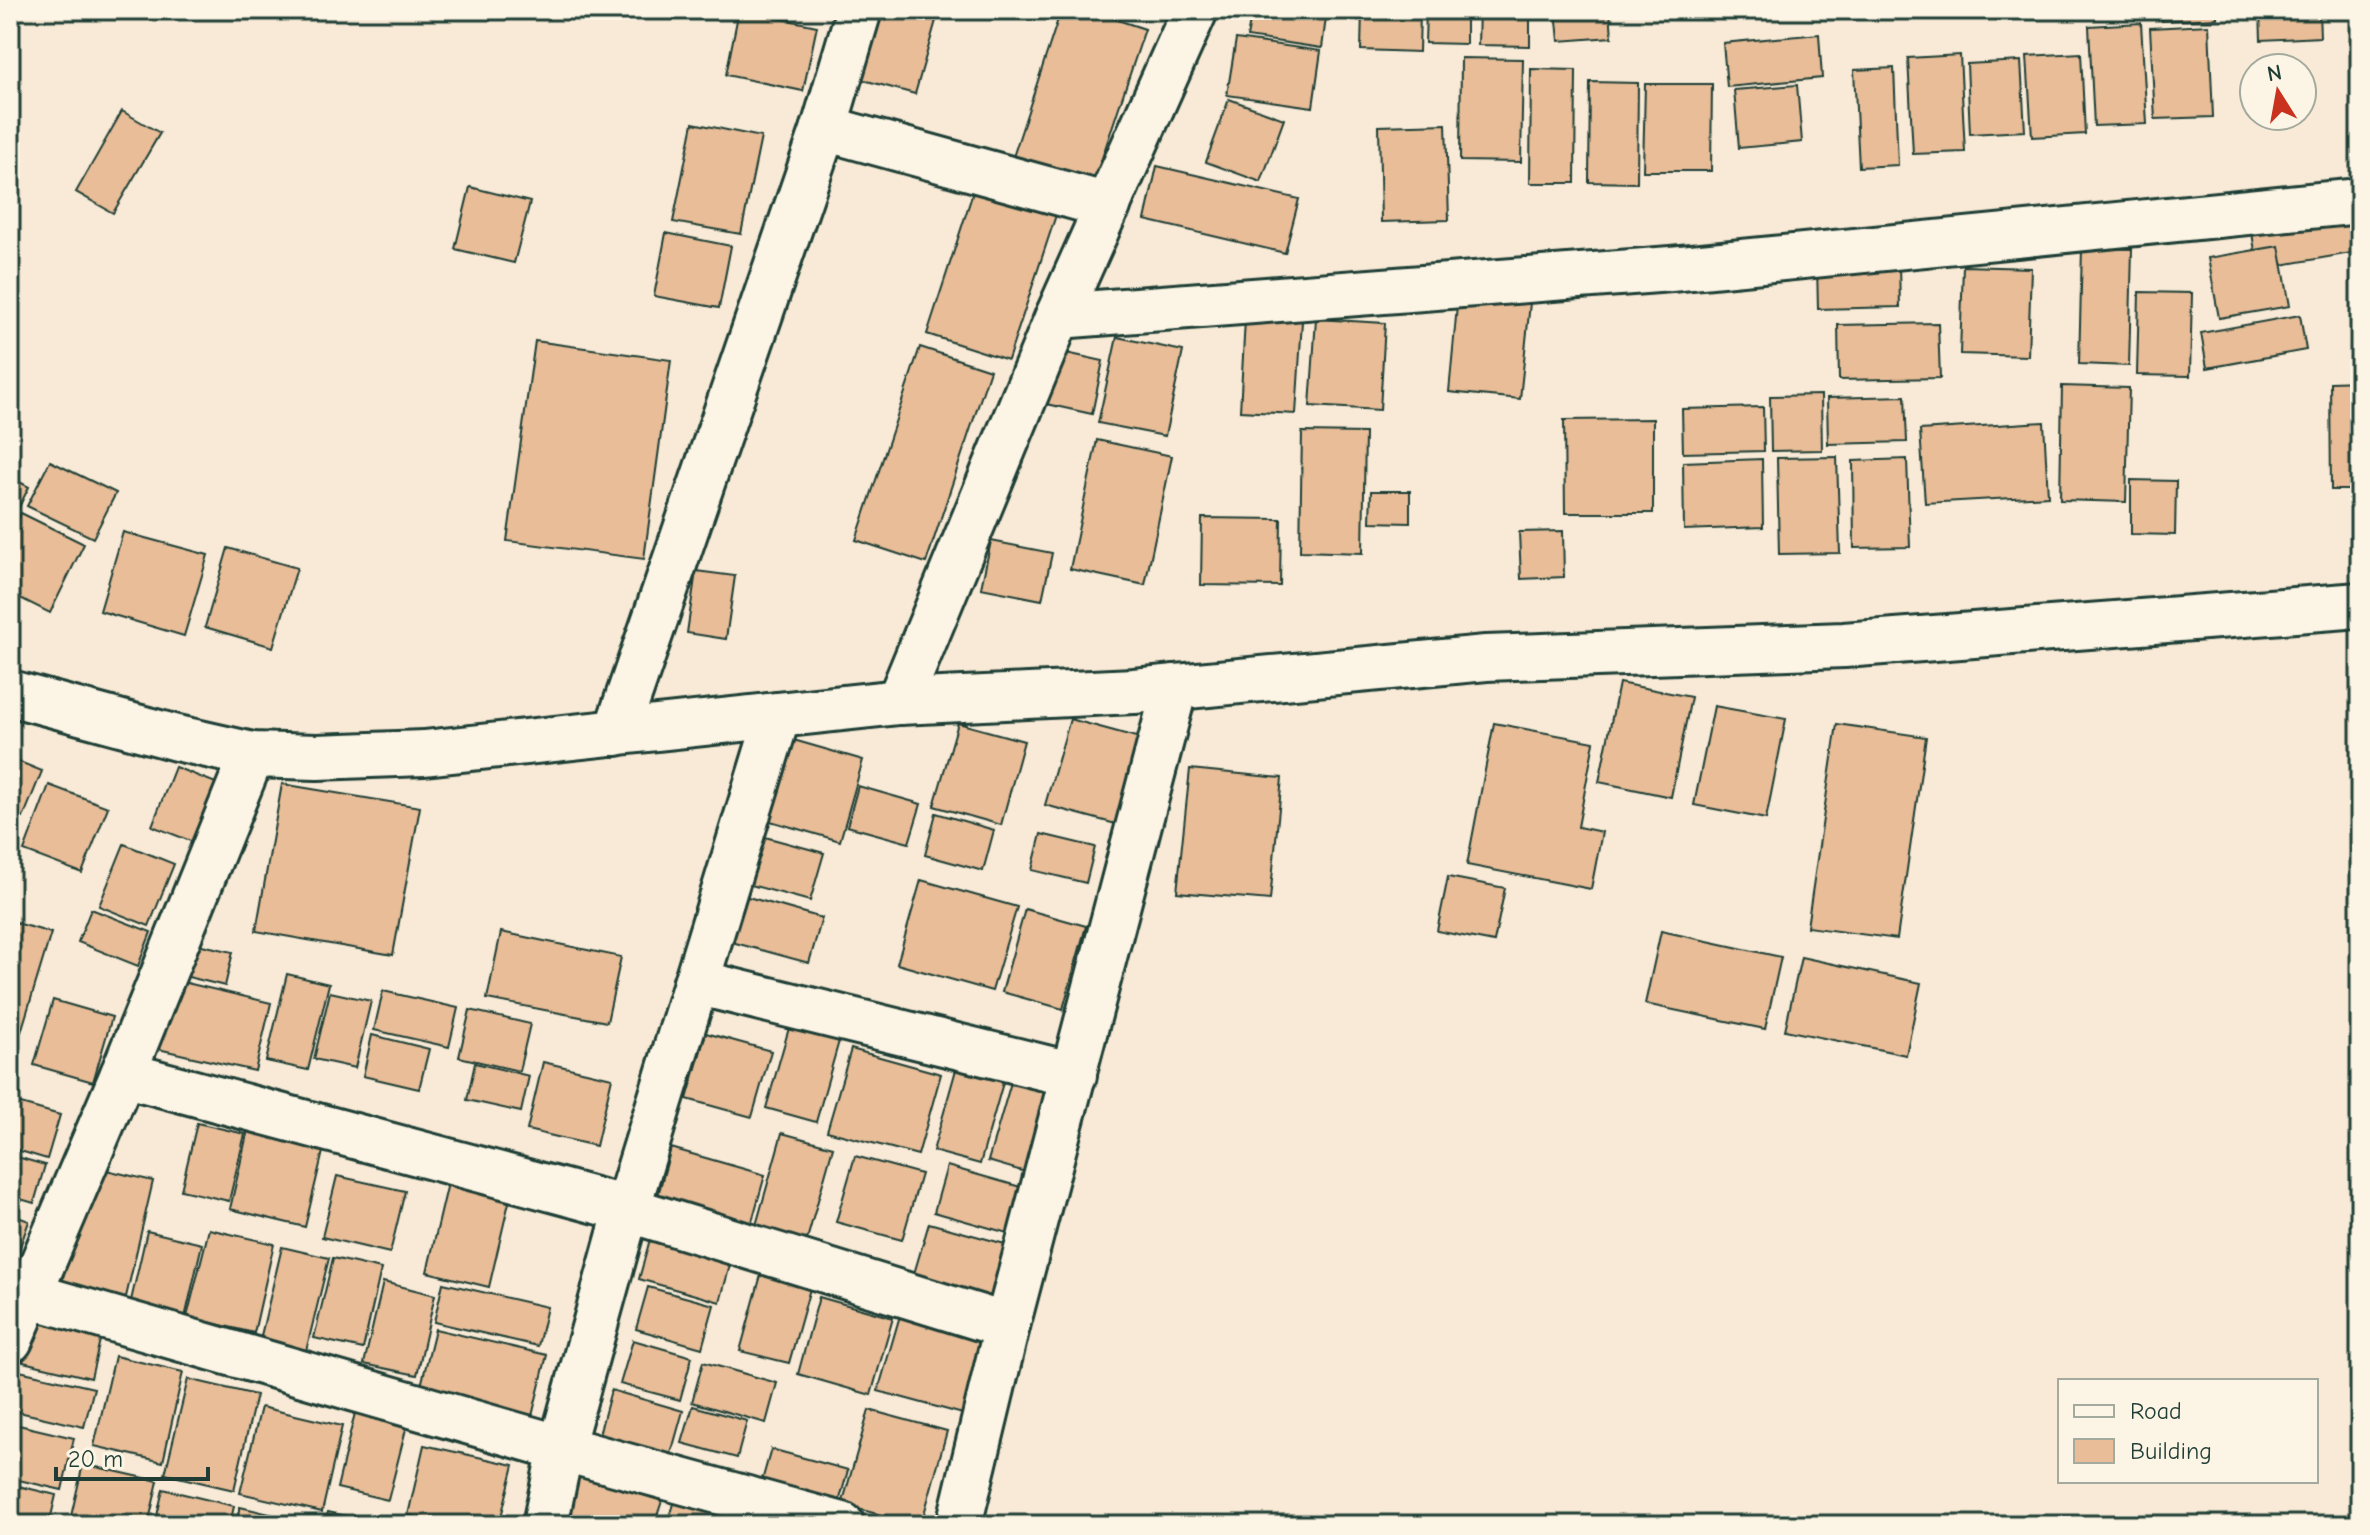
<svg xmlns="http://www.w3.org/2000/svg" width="2370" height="1535" viewBox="0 0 2370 1535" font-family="'Comic Neue',sans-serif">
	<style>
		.building { fill: #e8bd98; stroke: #1f3d34; stroke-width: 2 }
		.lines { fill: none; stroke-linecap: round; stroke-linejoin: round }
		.minor-casing { stroke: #1f3d34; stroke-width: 50 }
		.minor { stroke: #fcf5e5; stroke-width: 44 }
	</style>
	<rect width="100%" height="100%" fill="#f8ead6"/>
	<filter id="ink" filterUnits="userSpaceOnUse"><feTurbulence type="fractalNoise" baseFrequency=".0125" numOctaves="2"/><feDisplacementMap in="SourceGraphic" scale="16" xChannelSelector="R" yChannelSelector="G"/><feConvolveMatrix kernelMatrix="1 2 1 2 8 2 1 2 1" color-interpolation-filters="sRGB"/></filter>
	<g filter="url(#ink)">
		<g class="building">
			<polygon points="739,10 817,26 803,91 726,75"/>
			<polygon points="875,10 939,10 915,94 856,78"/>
			<polygon points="1061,10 1087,10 1145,29 1094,182 1013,157"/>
			<polygon points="1252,10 1327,10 1322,48 1247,37"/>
			<polygon points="1362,10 1420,10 1419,52 1361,50"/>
			<polygon points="1426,10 1466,10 1466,44 1425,43"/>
			<polygon points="1479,10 1530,10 1530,46 1478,45"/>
			<polygon points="1556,10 1610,10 1612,37 1559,41"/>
			<polygon points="1925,10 1981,10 1981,18 1925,15"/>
			<polygon points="2162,10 2217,10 2217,18 2162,21"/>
			<polygon points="2260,10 2319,10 2320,37 2261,40"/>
			<polygon points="2141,23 2147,124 2094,126 2089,26"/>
			<polygon points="2209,25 2213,117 2155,119 2150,28"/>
			<polygon points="1819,34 1822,78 1727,87 1723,43"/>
			<polygon points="1236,39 1321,51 1313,107 1227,95"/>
			<polygon points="2081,53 2085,134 2032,137 2027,56"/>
			<polygon points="1960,55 1965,152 1913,154 1908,58"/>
			<polygon points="1461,58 1523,59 1521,162 1460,161"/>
			<polygon points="2021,61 2025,131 1970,134 1967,64"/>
			<polygon points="1894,68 1898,165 1859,167 1854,70"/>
			<polygon points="1531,69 1576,70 1575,183 1530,183"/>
			<polygon points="1590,82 1638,83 1637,183 1589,182"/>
			<polygon points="1645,84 1712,84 1711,171 1643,171"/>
			<polygon points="1797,85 1802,142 1739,148 1734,90"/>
			<polygon points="1229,99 1284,119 1261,182 1206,162"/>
			<polygon points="122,111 160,133 113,213 76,192"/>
			<polygon points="693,123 761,137 741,234 673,222"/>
			<polygon points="1446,124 1449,220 1381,222 1379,126"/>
			<polygon points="1157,166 1299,199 1285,253 1145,220"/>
			<polygon points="977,180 1059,206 1008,360 927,334"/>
			<polygon points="470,187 530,202 514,263 455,249"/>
			<polygon points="2351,216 2357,252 2258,269 2252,233"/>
			<polygon points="666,233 731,246 719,308 654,296"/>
			<polygon points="2279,246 2290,306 2219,318 2208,258"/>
			<polygon points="2082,248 2132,249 2129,366 2079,364"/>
			<polygon points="1899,264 1900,307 1818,309 1817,265"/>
			<polygon points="1963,266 2031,268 2028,356 1960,354"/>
			<polygon points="2139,292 2192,293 2190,376 2137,375"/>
			<polygon points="1458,295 1530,303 1520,399 1449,392"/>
			<polygon points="2300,315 2306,350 2207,368 2201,333"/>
			<polygon points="1245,319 1302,321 1296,414 1240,411"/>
			<polygon points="1316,319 1385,323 1380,410 1310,406"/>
			<polygon points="1938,323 1940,378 1839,380 1838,325"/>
			<polygon points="1117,337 1183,351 1165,436 1098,423"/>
			<polygon points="535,341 671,360 644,559 507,541"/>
			<polygon points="920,347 990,370 926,563 856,540"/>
			<polygon points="1048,349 1103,361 1092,414 1037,402"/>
			<polygon points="2360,381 2360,490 2331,490 2330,382"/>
			<polygon points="2062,386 2129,388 2126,502 2060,500"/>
			<polygon points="1821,395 1822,450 1771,451 1770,396"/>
			<polygon points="1905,396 1907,442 1828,444 1827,398"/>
			<polygon points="1763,407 1764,451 1683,453 1682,409"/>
			<polygon points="1653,419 1653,513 1565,513 1564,420"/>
			<polygon points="2044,422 2048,496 1925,503 1920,430"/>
			<polygon points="1302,432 1365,433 1363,553 1300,551"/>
			<polygon points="1097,440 1172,456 1145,585 1070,569"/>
			<polygon points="1837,457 1840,553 1779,554 1777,458"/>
			<polygon points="1762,459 1763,527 1684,530 1683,462"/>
			<polygon points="1907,459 1910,547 1854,548 1853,461"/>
			<polygon points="50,461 116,493 93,538 27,506"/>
			<polygon points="10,477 29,487 10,525"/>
			<polygon points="2131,480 2176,481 2175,535 2131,534"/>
			<polygon points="1371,491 1410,491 1410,523 1370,522"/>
			<polygon points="21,513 84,544 50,613 10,593 10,535"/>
			<polygon points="1202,518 1281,519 1280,586 1201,585"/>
			<polygon points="1563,531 1564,577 1521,579 1519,532"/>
			<polygon points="123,532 208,555 184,636 100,611"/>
			<polygon points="991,541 1052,553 1042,600 981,588"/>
			<polygon points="228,548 297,568 273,647 205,627"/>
			<polygon points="696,571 735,576 726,639 687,633"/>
			<polygon points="1619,683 1691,697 1671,797 1599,782"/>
			<polygon points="1714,706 1786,719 1766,819 1694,805"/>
			<polygon points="1070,719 1151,741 1127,827 1045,805"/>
			<polygon points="958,723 1024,741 1001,825 934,806"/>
			<polygon points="1494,723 1594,742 1578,827 1602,832 1591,889 1467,865"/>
			<polygon points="1837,724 1926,737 1897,939 1807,927"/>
			<polygon points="783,737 863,760 840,841 760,818"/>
			<polygon points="10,758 42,771 23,818 10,813"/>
			<polygon points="175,767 216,783 193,842 152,826"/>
			<polygon points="1190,769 1282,778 1270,900 1177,892"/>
			<polygon points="282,784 420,807 393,955 256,931"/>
			<polygon points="49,785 108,807 82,873 24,851"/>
			<polygon points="858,786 921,804 909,843 847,826"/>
			<polygon points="936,813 994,830 983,871 925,855"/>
			<polygon points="754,834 824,853 810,901 740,882"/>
			<polygon points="1041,834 1095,847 1086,883 1032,870"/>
			<polygon points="124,844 174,864 149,926 99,906"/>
			<polygon points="1448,877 1505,888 1494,942 1437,931"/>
			<polygon points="921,880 1017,907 992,991 897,964"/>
			<polygon points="741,895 822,918 809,963 728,941"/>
			<polygon points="91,909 151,932 138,966 78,942"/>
			<polygon points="1025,909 1086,926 1063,1009 1002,992"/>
			<polygon points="10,921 51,933 21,1032 10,1029"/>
			<polygon points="1661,931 1781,957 1765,1029 1645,1004"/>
			<polygon points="501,932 621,957 607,1022 487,999"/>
			<polygon points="184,941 233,952 225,986 176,974"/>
			<polygon points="1801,957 1921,983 1906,1055 1785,1030"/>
			<polygon points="287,974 329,984 308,1070 266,1061"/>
			<polygon points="174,980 271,1003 255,1071 158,1049"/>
			<polygon points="383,991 458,1008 449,1047 374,1030"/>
			<polygon points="330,992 371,1001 355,1068 314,1059"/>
			<polygon points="53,1000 112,1017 93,1082 34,1065"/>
			<polygon points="470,1010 530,1024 519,1071 459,1057"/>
			<polygon points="789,1028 839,1041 816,1122 766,1108"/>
			<polygon points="706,1033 771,1051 752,1117 687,1099"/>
			<polygon points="372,1035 429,1049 419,1089 363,1076"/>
			<polygon points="851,1049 941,1074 918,1155 827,1131"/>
			<polygon points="543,1062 612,1078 596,1146 527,1130"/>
			<polygon points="475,1063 529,1076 521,1112 467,1100"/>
			<polygon points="957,1066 1004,1079 980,1164 933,1151"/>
			<polygon points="1014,1072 1058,1084 1032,1174 988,1161"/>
			<polygon points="10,1101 60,1115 47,1159 10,1148"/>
			<polygon points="250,1121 326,1139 305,1227 230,1209"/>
			<polygon points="197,1123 245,1134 229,1201 181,1190"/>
			<polygon points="782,1133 833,1147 806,1243 755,1229"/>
			<polygon points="671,1148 765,1175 751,1225 657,1199"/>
			<polygon points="10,1155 45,1165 34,1203 10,1196"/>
			<polygon points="855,1156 921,1174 902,1240 836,1222"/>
			<polygon points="89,1166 153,1181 123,1310 59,1295"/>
			<polygon points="947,1166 1024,1188 1011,1234 934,1212"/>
			<polygon points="337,1176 405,1191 390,1253 322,1237"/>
			<polygon points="448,1183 510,1198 489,1287 427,1272"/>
			<polygon points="10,1214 29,1221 13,1267 10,1266"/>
			<polygon points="929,1223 1023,1249 1007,1304 913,1277"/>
			<polygon points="209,1229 274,1244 254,1333 187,1317"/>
			<polygon points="147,1231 202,1244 185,1318 130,1305"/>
			<polygon points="652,1232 733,1254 720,1302 639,1279"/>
			<polygon points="282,1247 329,1258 306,1351 260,1340"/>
			<polygon points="333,1258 381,1269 363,1349 314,1338"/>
			<polygon points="764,1264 813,1278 789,1363 740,1351"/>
			<polygon points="383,1282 435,1295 417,1375 364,1364"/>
			<polygon points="443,1283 547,1307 538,1346 434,1322"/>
			<polygon points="648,1287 714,1305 702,1348 636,1329"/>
			<polygon points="819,1297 893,1318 871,1395 798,1374"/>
			<polygon points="901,1312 996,1338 974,1417 878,1391"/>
			<polygon points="33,1321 101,1336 91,1378 23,1362"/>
			<polygon points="435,1329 547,1355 532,1416 420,1390"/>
			<polygon points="633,1340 692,1357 680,1400 620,1384"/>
			<polygon points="115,1356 183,1372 163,1462 94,1446"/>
			<polygon points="703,1362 777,1383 766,1423 692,1402"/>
			<polygon points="15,1370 94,1388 84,1427 10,1410 10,1389"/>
			<polygon points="188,1379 256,1395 234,1490 165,1474"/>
			<polygon points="611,1390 683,1411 669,1461 597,1442"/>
			<polygon points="693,1406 747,1421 737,1458 682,1443"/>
			<polygon points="261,1407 342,1426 322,1512 240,1493"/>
			<polygon points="869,1410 947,1431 921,1525 842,1505"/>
			<polygon points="355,1413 407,1425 388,1500 337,1488"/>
			<polygon points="10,1423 74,1438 62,1490 10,1478"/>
			<polygon points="424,1445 514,1465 499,1525 452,1525 408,1515"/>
			<polygon points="771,1449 848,1470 835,1517 758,1495"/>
			<polygon points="83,1464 158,1481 148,1525 69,1525"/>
			<polygon points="580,1475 662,1501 654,1525 564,1525"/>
			<polygon points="10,1484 56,1495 49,1525 10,1525"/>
			<polygon points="163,1489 234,1506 230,1525 155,1525"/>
			<polygon points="675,1501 747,1523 746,1525 667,1525"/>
			<polygon points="240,1507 317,1525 235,1525"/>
			<polygon points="328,1512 386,1525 325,1525"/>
		</g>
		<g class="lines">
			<defs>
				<g id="minor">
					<polyline points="824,128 1108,206"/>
					<polyline points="1058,316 1671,269 2360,201"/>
					<polyline points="10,693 177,738 252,755 317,757 424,753 899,702 1134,691 1486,658 1844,645 2360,605"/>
					<polyline points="899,702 1058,316 1195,10"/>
					<polyline points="616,733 824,128 859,10"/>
					<polyline points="696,982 1074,1075"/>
					<polyline points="123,1074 627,1209 1007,1326"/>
					<polyline points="29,1295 561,1448 842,1525"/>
					<polyline points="10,1340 123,1074 252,755"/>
					<polyline points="545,1525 561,1448 627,1209 778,715"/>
					<polyline points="959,1525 1007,1326 1175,687"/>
				</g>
			</defs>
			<use href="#minor" class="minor-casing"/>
			<use href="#minor" class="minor"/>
		</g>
	</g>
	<rect width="2370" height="1535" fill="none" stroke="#fcf5e5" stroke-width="40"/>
	<rect x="20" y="20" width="2330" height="1495" fill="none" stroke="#1f3d34" stroke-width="3" filter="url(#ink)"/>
	<rect x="2058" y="1379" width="260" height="104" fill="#fcf5e5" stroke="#a4ab9e" stroke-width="2"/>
	<rect x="2074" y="1405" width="40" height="12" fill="#fcf5e5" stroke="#a4ab9e" stroke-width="2"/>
	<text x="2130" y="1419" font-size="24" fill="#1f3d34">Road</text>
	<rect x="2074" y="1439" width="40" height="24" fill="#e8bd98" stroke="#a4ab9e" stroke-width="2"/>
	<text x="2130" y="1459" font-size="24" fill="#1f3d34">Building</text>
	<g transform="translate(2278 92) rotate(349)"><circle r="38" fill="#fcf5e5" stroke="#a4ab9e" stroke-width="2"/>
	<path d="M0-6L14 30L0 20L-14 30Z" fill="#c8321e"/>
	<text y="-12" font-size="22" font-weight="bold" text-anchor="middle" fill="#1f3d34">N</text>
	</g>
	<path d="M56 1467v12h152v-12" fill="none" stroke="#1f3d34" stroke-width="4"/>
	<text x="68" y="1467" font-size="24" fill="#1f3d34" stroke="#fcf5e5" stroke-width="6" paint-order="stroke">20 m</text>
</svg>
